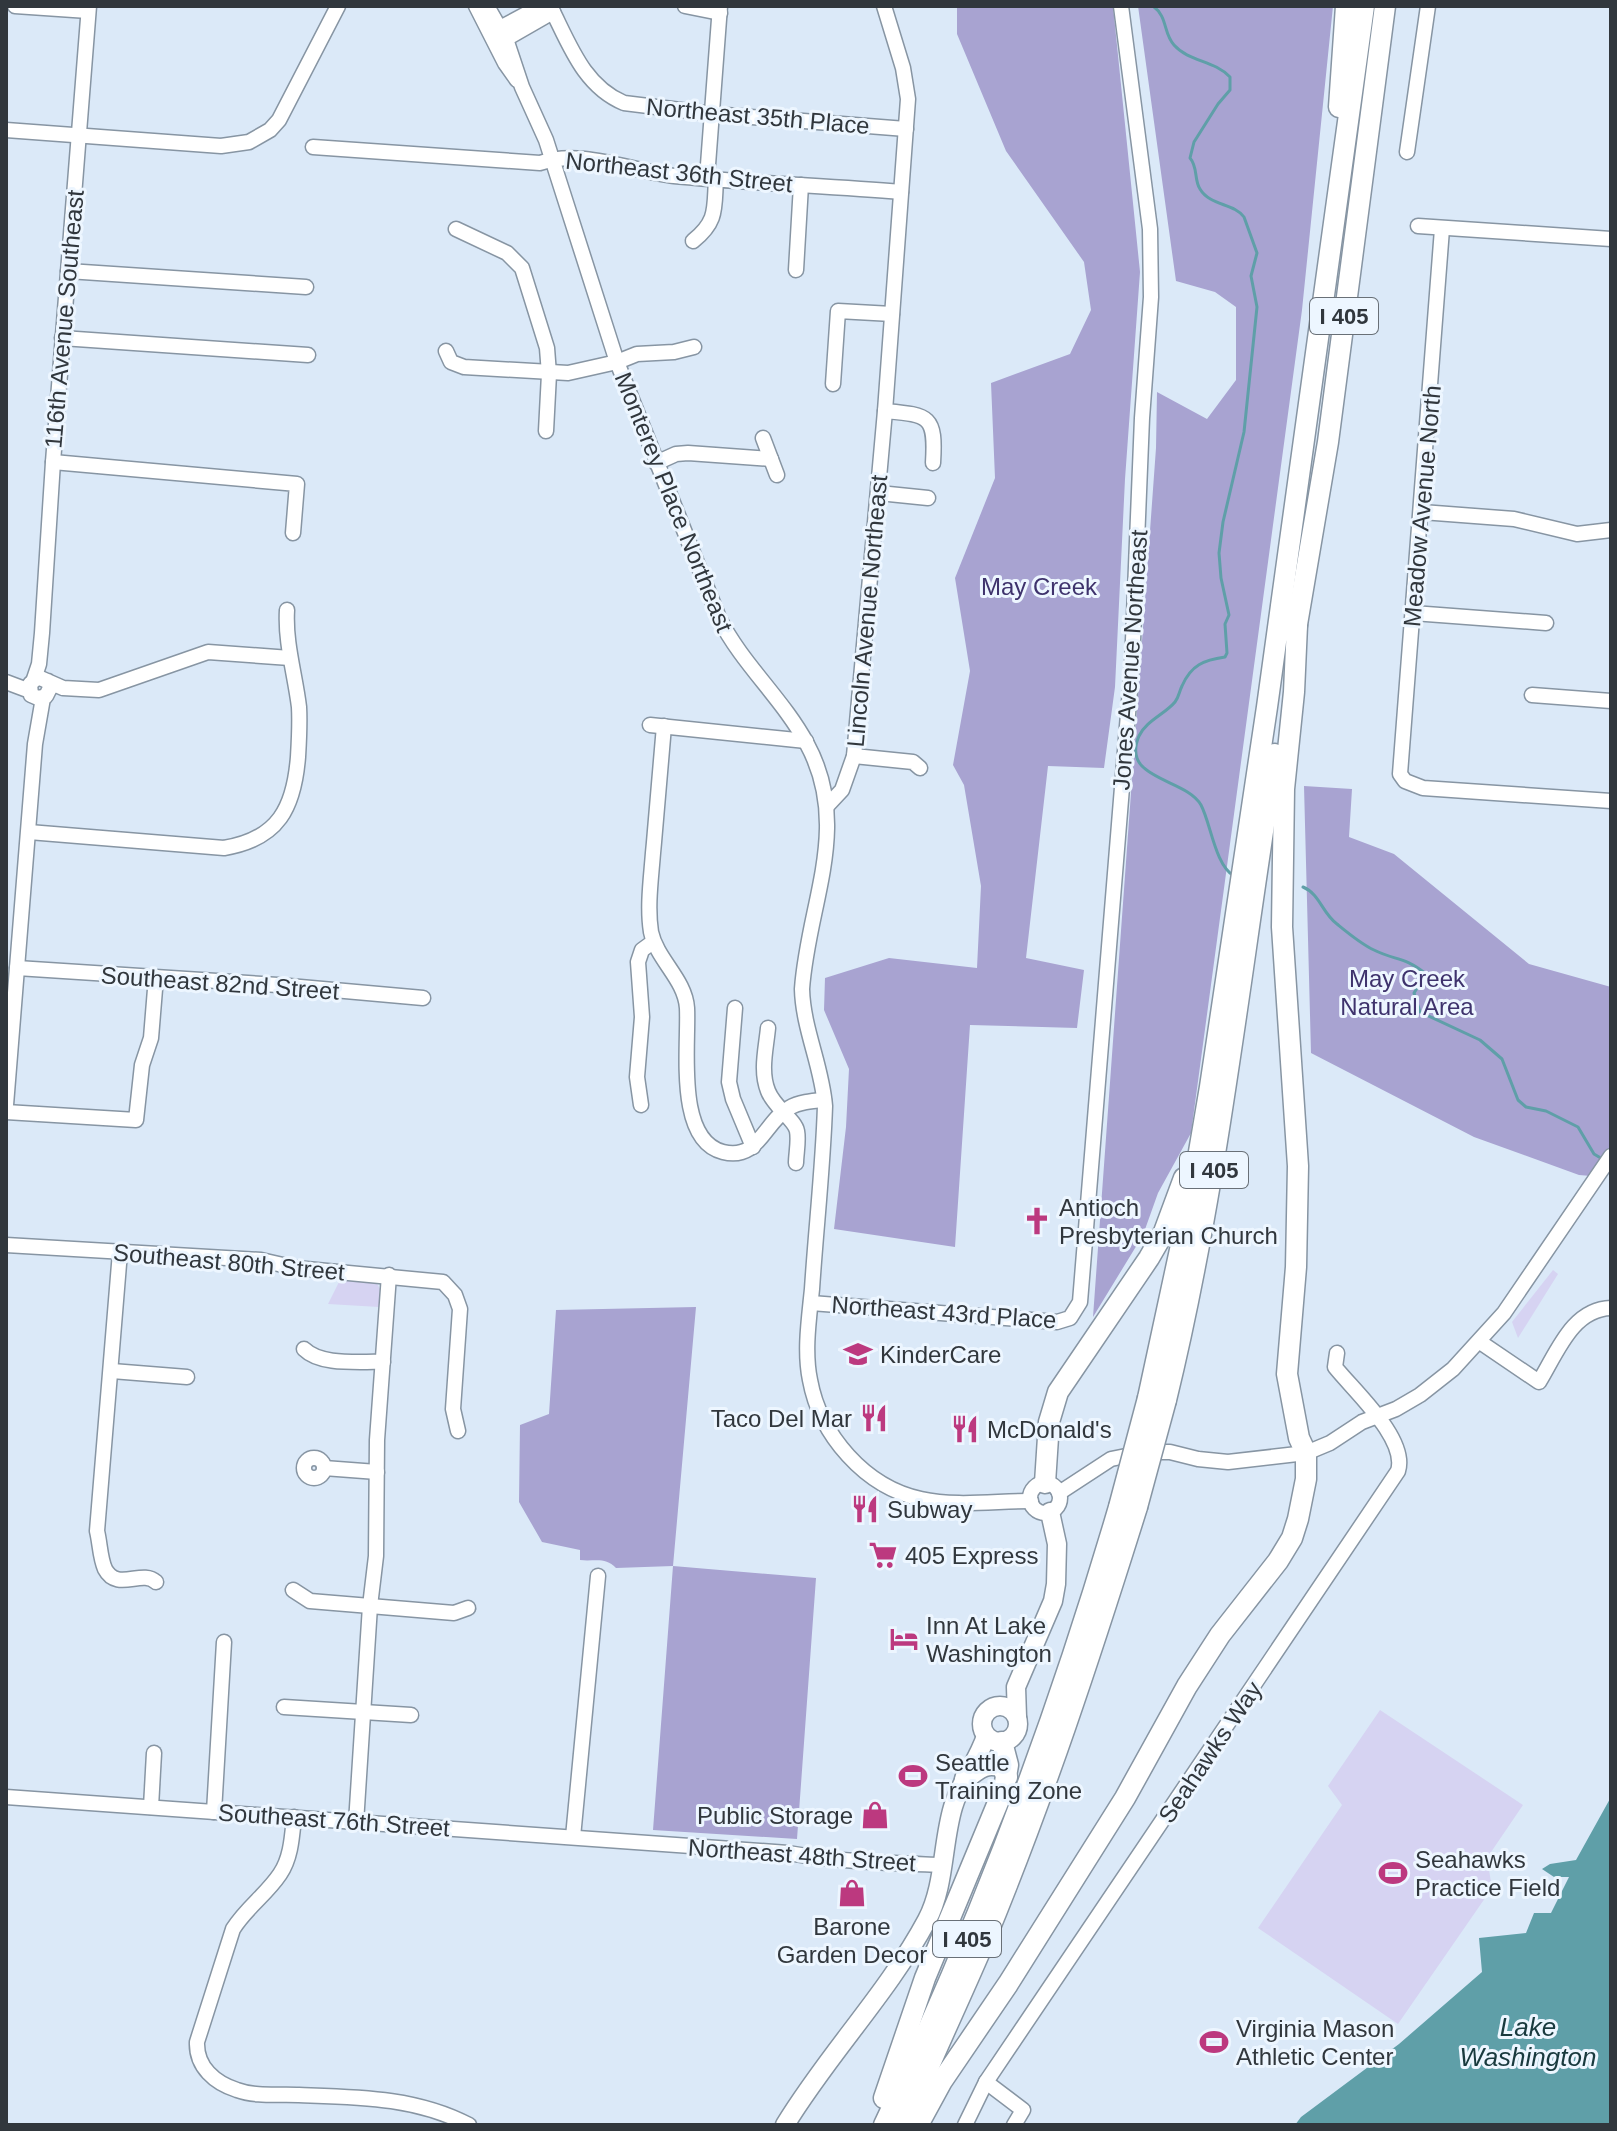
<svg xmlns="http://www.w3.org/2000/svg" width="1617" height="2131" viewBox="0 0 1617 2131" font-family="Arial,sans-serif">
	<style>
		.green { fill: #d6d3f2 }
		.forest { fill: #a8a3d1 }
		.water { fill: #5f9fa8 }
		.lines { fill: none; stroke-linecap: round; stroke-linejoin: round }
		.stream { stroke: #5f9fa8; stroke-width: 3 }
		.minor-casing { stroke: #8795a3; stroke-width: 17 }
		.major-casing { stroke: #8795a3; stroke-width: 21 }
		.highway-casing { stroke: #8795a3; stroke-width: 23 }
		.minor { stroke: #fff; stroke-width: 14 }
		.major { stroke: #fff; stroke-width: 18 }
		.highway { stroke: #fff; stroke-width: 20 }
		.highway-bridge-casing { stroke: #8795a3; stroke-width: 23; stroke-linecap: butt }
		.highway-bridge { stroke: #fff; stroke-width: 20 }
		.labels { text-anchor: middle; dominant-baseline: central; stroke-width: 6; stroke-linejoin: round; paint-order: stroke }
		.shield { fill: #edf6ff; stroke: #697077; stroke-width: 2 }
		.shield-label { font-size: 22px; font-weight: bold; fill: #31373d }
		.street-label { font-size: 24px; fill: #31373d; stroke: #edf6ff }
		.park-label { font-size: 24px; fill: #3e326c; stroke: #edf6ff }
		.poi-label { font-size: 24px; fill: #31373d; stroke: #edf6ff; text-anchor: start }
		.water-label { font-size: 26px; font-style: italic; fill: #193a3e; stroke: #edf6ff }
	</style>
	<rect width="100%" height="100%" fill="#dbe9f8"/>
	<g class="green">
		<polygon points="1553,1270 1558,1274 1518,1338 1512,1322"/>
		<polygon points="341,1278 375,1280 380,1289 379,1307 328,1304"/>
		<polygon points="1380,1710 1523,1805 1487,1858 1492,1888 1398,2024 1258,1928 1342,1805 1328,1786"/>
	</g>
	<g class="forest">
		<polygon points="957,6 1113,6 1140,272 1125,479 1115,687 1104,768 1048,766 1026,958 1084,970 1077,1028 970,1025 955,1247 834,1229 846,1127 849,1069 824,1010 825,978 889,958 977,968 981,886 964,785 953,765 970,671 955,578 995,478 991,383 1070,354 1091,310 1084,262 1006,151 957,34"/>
		<polygon points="1138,6 1333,6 1302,310 1191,1133 1158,1193 1143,1235 1093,1317 1156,448 1157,392 1207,419 1236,380 1236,307 1215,292 1176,281"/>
		<polygon points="1304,786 1352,789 1349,837 1394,854 1529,964 1611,987 1611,1147 1591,1176 1579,1175 1474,1137 1311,1053"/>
		<path d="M 696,1307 L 673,1566 L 816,1578 L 797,1839 L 653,1830 L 673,1566 L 616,1568 C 605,1556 594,1562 580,1560 L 580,1550 L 542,1542 L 519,1502 L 520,1425 L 549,1414 L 556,1310 Z"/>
	</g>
	<polygon class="water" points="1611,1797 1611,2125 1295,2125 1301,2117 1399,2044 1482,1972 1479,1938 1526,1933 1534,1913 1551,1913 1569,1877 1554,1877 1542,1869 1550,1864 1576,1860"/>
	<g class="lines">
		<g class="stream">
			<path d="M 1153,6 C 1168,17 1163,33 1174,45 C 1189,62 1214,60 1230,77 L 1230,90 L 1218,104 L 1194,142 L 1190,158 C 1198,167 1194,180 1200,189 C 1210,206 1234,203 1244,217 L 1257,253 L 1251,276 L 1257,307 L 1244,432 L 1223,522 L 1219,553 L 1221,578 L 1229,615 L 1225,624 L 1227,653 L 1225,657 C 1204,660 1191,665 1182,686 C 1179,692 1179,697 1175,702 C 1165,714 1146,721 1139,736 C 1120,780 1186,778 1201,805 C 1211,824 1215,865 1234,876"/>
			<path d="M 1303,887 C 1320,894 1322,913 1337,924 C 1348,933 1361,944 1374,950 C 1396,961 1404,956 1426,974 L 1414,993 L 1420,1012 L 1480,1040 L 1502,1059 L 1518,1100 L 1526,1107 L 1546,1111 L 1578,1127 L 1594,1154 L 1604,1160"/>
		</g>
		<defs>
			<g id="minor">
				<polyline points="15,6 88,11"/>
				<polyline points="476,6 505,63 517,80"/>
				<path d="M 487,6 L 506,39 L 522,87 L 546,140 L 617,362 L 719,618 C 742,664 783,699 807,744 C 852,827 808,903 802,989 C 803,1029 822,1066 825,1106 C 823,1167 816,1228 812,1289 C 809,1319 804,1351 810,1380 C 820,1435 865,1487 921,1499 C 956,1507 995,1501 1031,1501"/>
				<path d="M 550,6 C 569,43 583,86 624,103 L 713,114 L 906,129"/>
				<polyline points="685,6 720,13"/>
				<polyline points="500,28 541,6"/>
				<polyline points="506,39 553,12"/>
				<polyline points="6,130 221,146 249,142 270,130 279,120 338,6"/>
				<path d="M 313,147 L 540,163 C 581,148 633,172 674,176 C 749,183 826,186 901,192"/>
				<polyline points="1407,152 1428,6"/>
				<polyline points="707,178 720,6"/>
				<polyline points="1418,226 1611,239"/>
				<polyline points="456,229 507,253 522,268 547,348 549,374 546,431"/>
				<polyline points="1442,229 1400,774 1405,781 1423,788 1611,801"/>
				<path d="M 693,241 C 718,221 714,208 716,179"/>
				<polyline points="796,270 801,185"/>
				<polyline points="68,271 306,287"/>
				<polyline points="62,338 308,355"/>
				<polyline points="446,351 451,362 464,367 568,373 617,362 637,354 674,352 694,347"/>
				<polyline points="833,384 838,311 892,314"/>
				<path d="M 885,411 C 929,415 936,415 933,463"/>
				<polyline points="763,438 777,475"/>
				<polyline points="53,462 297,484 293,533"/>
				<polyline points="656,463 676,454 688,453 771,459"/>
				<polyline points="879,493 928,498"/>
				<polyline points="1422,512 1514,519 1577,534 1611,530"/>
				<polyline points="1413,613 1546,623"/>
				<polyline points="34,679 39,664 42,633 53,462 89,6"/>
				<polyline points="48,681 50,688 46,696 38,698 31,695 30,684 38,677 63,688 99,690 208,652 290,658"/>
				<polyline points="6,682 30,691"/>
				<polyline points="1532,695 1611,701"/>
				<polyline points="650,725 806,741"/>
				<path d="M 664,726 C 660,769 657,811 653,853 C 651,879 647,907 651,932 C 657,960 685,979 687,1008 C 689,1045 675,1140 723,1152 C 759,1161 764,1122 789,1108 C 799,1102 812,1101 824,1100"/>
				<polyline points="854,756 913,762 920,768"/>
				<polyline points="827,806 842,790 854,756 885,411 908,99 903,68 884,6"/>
				<path d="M 29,832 L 224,848 C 279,839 294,807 298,757 C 299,740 300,724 299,707 C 295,674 285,643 287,610"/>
				<polyline points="17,968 278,985 423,998"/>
				<polyline points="735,1008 729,1082 733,1099 753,1147"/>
				<path d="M 768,1028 C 766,1049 760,1071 768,1091 C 774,1107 795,1120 797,1131 C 799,1141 796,1154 796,1163"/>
				<polyline points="6,1105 35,744 43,698"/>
				<polyline points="641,1105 637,1077 642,1017 638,962 642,950 653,942"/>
				<polyline points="6,1112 136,1120 142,1065 151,1038 156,977"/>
				<polyline points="6,1245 261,1260 296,1268 443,1282 455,1295 460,1309 453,1409 458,1431"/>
				<path d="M 120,1252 L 97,1531 C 100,1543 100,1558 105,1569 C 117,1592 142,1569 156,1582"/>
				<polyline points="811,1303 1057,1322 1070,1318 1080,1302 1132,665 1142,418 1151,297 1150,229 1121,6"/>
				<path d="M 1480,1342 L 1539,1382 C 1557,1353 1572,1309 1611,1308"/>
				<path d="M 304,1349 C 321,1366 360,1361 383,1362"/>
				<polyline points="112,1371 187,1377"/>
				<circle cx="314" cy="1468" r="10"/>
				<polyline points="324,1468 377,1472"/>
				<circle cx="1045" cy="1498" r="15"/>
				<polyline points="1059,1493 1111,1459 1146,1452 1170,1452 1198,1459 1228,1462 1306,1453 1330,1443 1362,1422 1396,1409 1420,1395 1453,1369 1504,1313 1611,1156"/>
				<polyline points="293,1590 310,1601 454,1613 468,1608"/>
				<polyline points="284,1707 411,1715"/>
				<path d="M 6,1797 L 788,1853 C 839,1862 890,1863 942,1865"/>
				<polyline points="151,1807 154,1753"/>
				<polyline points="214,1812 224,1642"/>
				<path d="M 294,1817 C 292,1837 291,1858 280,1874 C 266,1895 246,1908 233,1929 L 197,2042 C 196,2067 215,2083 237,2090 C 256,2097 279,2094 299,2095 C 357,2097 416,2097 469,2125"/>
				<polyline points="356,1823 370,1606 376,1556 377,1440 389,1275"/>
				<polyline points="573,1837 598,1576"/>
				<polyline points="986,2082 1023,2110 1014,2125"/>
				<path d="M 965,2125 L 986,2082 L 1398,1471 C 1408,1439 1354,1391 1335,1367 L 1337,1353"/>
			</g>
			<g id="major">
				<circle cx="1000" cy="1724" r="18"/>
				<polyline points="1017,1717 1016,1687 1053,1601 1056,1584 1057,1544 1050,1512"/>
				<path d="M 785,2125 C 828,2054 888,1993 927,1920 C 945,1886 942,1844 953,1807 C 960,1782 978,1761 986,1736"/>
			</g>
			<g id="highway">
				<polyline points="1339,107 1346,6"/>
				<polyline points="1295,636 1328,442 1385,6"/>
				<polyline points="1148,1398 1191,1199 1210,1087 1267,707 1364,6"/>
				<path d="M 1166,1400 C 1218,1187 1240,970 1275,754"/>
				<polyline points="1045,1483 1049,1422 1058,1392 1149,1258 1164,1232 1184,1178"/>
				<path d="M 965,1779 C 978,1769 986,1761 1002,1767 L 1007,1777"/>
				<polyline points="884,2098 925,1978 1004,1788 1008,1765 1002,1742"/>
				<path d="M 884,2125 C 979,1926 1057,1719 1119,1507"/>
				<path d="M 904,2125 C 929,2063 958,2003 984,1942 C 1043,1800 1091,1654 1137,1507"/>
				<polyline points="918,2125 942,2081 1008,1984 1125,1798 1187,1686 1220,1635 1278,1561 1292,1538 1298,1519 1306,1479 1306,1453 1299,1438 1287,1374 1296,1267 1298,1166 1282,927 1284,789 1294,692 1297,625"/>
			</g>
		</defs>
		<use href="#minor" class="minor-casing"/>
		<use href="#major" class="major-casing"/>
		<use href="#highway" class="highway-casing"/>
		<use href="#minor" class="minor"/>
		<use href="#major" class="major"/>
		<use href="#highway" class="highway"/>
		<defs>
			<g id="highway-bridge">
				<polyline points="1119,1507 1148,1398"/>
				<polyline points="1137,1507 1166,1400"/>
			</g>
		</defs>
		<use href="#highway-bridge" class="highway-bridge-casing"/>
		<use href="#highway-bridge" class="highway-bridge"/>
	</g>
	<defs>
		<symbol id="church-bare" viewBox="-9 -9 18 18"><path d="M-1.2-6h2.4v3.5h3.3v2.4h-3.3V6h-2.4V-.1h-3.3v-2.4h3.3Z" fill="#bc397f" stroke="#edf6ff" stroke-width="2.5" paint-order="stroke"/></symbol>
		<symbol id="school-bare" viewBox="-9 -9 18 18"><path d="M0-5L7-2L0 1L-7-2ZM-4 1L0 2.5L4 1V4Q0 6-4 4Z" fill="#bc397f" stroke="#edf6ff" stroke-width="2.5" paint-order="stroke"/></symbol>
		<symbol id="restaurant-bare" viewBox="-9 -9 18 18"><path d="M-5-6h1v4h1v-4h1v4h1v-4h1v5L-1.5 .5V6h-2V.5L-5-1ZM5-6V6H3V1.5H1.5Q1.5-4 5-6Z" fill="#bc397f" stroke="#edf6ff" stroke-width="2.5" paint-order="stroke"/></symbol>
		<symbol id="supermarket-bare" viewBox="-9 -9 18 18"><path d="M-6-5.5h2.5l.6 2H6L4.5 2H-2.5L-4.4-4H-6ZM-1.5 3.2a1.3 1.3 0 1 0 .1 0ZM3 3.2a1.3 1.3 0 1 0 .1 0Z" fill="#bc397f" stroke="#edf6ff" stroke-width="2.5" paint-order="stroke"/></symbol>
		<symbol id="hotel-bare" viewBox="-9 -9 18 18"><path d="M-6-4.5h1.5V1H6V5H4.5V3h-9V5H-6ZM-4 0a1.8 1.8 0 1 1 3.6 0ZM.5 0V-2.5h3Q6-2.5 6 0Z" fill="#bc397f" stroke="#edf6ff" stroke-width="2.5" paint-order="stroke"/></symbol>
		<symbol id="stadium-bare" viewBox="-9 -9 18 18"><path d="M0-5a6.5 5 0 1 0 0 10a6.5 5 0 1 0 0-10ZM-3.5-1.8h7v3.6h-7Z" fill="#bc397f" stroke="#edf6ff" stroke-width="2.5" paint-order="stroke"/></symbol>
		<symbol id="shop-bare" viewBox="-9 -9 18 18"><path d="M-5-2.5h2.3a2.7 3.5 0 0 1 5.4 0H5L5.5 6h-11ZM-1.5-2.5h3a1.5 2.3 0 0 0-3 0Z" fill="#bc397f" stroke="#edf6ff" stroke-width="2.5" paint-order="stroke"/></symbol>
	</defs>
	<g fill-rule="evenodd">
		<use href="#church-bare" x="1017" y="1201" width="40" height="40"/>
		<use href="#school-bare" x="838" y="1334" width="40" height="40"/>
		<use href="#restaurant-bare" x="854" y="1398" width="40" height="40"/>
		<use href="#restaurant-bare" x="945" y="1409" width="40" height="40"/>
		<use href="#restaurant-bare" x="845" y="1489" width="40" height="40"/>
		<use href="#supermarket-bare" x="863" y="1535" width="40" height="40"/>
		<use href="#hotel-bare" x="884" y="1619" width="40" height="40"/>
		<use href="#stadium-bare" x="893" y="1756" width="40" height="40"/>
		<use href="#shop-bare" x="855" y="1795" width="40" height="40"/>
		<use href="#stadium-bare" x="1373" y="1853" width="40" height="40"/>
		<use href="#shop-bare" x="832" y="1873" width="40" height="40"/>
		<use href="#stadium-bare" x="1194" y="2022" width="40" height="40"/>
	</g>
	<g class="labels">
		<g class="shield">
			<rect x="1310" y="298" width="68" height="36" rx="6"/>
			<rect x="1180" y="1152" width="68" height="36" rx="6"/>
			<rect x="933" y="1921" width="68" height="36" rx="6"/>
		</g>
		<g class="shield-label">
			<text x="1344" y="316">I 405</text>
			<text x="1214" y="1170">I 405</text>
			<text x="967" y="1939">I 405</text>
		</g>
		<g class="street-label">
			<text transform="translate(758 116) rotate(5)">Northeast 35th Place</text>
			<text transform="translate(679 172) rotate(6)">Northeast 36th Street</text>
			<text transform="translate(64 319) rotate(-85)">116th Avenue Southeast</text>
			<text transform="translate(674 502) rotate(68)">Monterey Place Northeast</text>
			<text transform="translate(1422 506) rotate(-85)">Meadow Avenue North</text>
			<text transform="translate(867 611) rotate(-85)">Lincoln Avenue Northeast</text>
			<text transform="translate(1130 660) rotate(-86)">Jones Avenue Northeast</text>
			<text transform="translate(220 983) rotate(4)">Southeast 82nd Street</text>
			<text transform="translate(229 1262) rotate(5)">Southeast 80th Street</text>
			<text transform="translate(944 1312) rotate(4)">Northeast 43rd Place</text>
			<text transform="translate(1210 1752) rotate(-56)">Seahawks Way</text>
			<text transform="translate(334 1820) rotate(4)">Southeast 76th Street</text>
			<text transform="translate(802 1855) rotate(4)">Northeast 48th Street</text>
		</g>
		<g class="park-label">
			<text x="1039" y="586">May Creek</text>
			<text x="1407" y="978">May Creek<tspan x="1407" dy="28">Natural Area</tspan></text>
		</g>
		<g class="poi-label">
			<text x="1059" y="1207">Antioch<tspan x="1059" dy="28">Presbyterian Church</tspan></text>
			<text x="880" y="1354">KinderCare</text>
			<text x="852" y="1418" text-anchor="end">Taco Del Mar</text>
			<text x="987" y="1429">McDonald's</text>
			<text x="887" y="1509">Subway</text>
			<text x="905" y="1555">405 Express</text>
			<text x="926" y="1625">Inn At Lake<tspan x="926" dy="28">Washington</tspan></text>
			<text x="935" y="1762">Seattle<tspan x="935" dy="28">Training Zone</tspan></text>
			<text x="853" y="1815" text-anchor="end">Public Storage</text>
			<text x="1415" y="1859">Seahawks<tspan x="1415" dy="28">Practice Field</tspan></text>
			<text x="852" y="1926" text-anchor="middle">Barone<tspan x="852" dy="28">Garden Decor</tspan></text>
			<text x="1236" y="2028">Virginia Mason<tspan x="1236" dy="28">Athletic Center</tspan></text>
		</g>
		<g class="water-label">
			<text x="1528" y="2027">Lake<tspan x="1528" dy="30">Washington</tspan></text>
		</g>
	</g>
	<rect width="1617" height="2131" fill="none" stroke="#31373d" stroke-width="16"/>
</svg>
